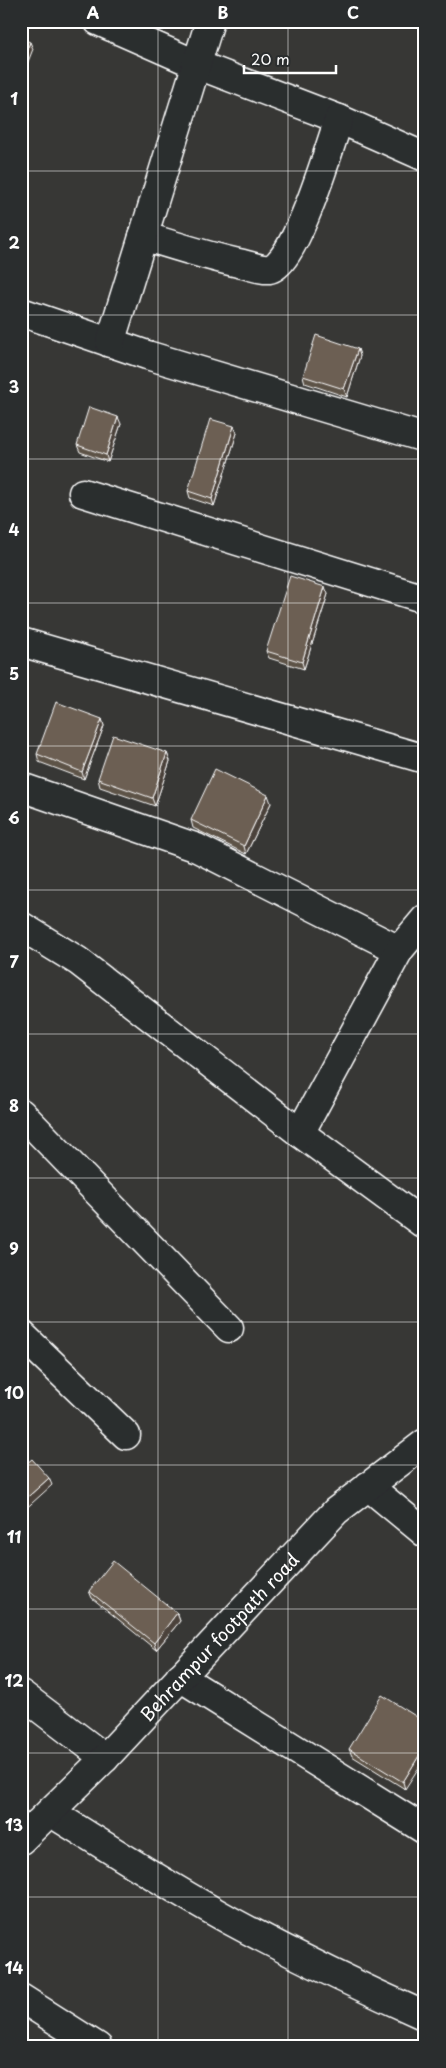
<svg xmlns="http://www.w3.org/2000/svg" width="446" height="2068" viewBox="0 0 446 2068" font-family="'Playpen Sans',sans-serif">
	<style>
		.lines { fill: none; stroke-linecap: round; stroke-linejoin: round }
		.minor-casing { stroke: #fff; stroke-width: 31 }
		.minor { stroke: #2a2d2e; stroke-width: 28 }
		.wall { fill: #5d5247; stroke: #fff }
		.shaded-wall { fill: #4c423a; stroke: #fff }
		.building { fill: #6c5f53; stroke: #fff }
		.grid { fill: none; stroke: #fff; stroke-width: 1; stroke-opacity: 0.55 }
		.labels { text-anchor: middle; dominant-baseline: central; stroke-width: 4; stroke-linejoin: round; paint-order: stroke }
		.street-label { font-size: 18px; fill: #fff; stroke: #2a2d2e }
		.neatline { fill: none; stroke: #fff; stroke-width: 2 }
		.grid-label { font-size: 16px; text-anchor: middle; font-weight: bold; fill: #fff }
	</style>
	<rect width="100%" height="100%" fill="#373735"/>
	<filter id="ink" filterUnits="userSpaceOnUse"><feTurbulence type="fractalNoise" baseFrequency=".02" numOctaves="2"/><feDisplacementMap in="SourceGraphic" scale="10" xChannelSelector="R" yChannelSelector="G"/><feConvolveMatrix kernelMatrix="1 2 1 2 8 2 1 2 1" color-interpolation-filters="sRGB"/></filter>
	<g filter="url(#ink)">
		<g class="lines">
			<defs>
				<g id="minor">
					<polyline points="98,21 198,65 339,119 425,157"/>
					<path d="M 143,236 C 176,246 209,257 243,264 C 251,266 261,270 269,269 C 295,266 330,145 339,119"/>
					<polyline points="21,312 147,355 425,438"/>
					<polyline points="110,343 210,21"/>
					<polyline points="83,493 425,599"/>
					<polyline points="21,642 425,759"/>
					<polyline points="21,787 197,848 399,950"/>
					<polyline points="21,926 78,961 300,1133 425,1225"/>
					<polyline points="21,1113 229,1328"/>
					<polyline points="300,1133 399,950 425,919"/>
					<polyline points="21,1334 126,1435"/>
					<polyline points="368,1486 425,1533"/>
					<polyline points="180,1677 425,1830"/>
					<polyline points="21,1694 105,1758"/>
					<path d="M 50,1812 C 110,1849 169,1887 231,1921 C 294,1955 360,1987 425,2016"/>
					<path id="s1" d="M 21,1840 L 105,1758 L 336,1511 L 425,1443"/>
					<polyline points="21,1998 98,2047"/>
				</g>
			</defs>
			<use href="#minor" class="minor-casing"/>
			<use href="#minor" class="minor"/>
		</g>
		<g class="wall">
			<polygon points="358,349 360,356 347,397 305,383 303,376"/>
			<polygon points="121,424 108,462 80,452 77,445"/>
			<polygon points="237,433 214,506 190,498 188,491"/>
			<polygon points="328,594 304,669 269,658 266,651"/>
			<polygon points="102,719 104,726 84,779 39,762 37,754"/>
			<polygon points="167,753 170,761 155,806 100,787 98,779"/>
			<polygon points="271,803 246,854 193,828 191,820"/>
			<polygon points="89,1591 177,1613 180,1621 156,1650 92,1598"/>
			<polygon points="425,1722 405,1789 352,1756 349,1749"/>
		</g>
		<g class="shaded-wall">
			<polygon points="30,42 33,49 22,77 21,73 21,65"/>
			<polygon points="358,349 360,356 347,397 344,389"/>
			<polygon points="118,417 121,424 108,462 106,455"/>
			<polygon points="234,426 237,433 214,506 212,499"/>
			<polygon points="325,587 328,594 304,669 302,662"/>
			<polygon points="102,719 104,726 84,779 82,772"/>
			<polygon points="167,753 170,761 155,806 152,798"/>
			<polygon points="268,795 271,803 246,854 244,846"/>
			<polygon points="49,1478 52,1485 21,1513 21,1503"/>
			<polygon points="177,1613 180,1621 156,1650 154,1643"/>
			<polygon points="425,1746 425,1758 405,1789 403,1782"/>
		</g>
		<g class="building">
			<polygon points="21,38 30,42 21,65"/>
			<polygon points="316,335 358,349 344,389 303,376"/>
			<polygon points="89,407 118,417 106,455 77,445"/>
			<polygon points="210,419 234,426 212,499 188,491"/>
			<polygon points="290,576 325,587 302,662 266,651"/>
			<polygon points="56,702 102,719 82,772 37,754"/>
			<polygon points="113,735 167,753 152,798 98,779"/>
			<polygon points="215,769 268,795 244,846 191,820"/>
			<polygon points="32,1459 49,1478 21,1503 21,1468"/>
			<polygon points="113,1561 177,1613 154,1643 89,1591"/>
			<polygon points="382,1695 425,1722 425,1746 403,1782 349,1749"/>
		</g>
	</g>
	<path class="grid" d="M 158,21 L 158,2047M 288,21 L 288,2047M 21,171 L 425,171M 21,315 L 425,315M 21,459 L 425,459M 21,603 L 425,603M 21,746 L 425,746M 21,890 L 425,890M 21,1034 L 425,1034M 21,1178 L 425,1178M 21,1322 L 425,1322M 21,1465 L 425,1465M 21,1609 L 425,1609M 21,1753 L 425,1753M 21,1897 L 425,1897"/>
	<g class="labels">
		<g class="street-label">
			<text stroke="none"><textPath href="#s1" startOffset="284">Behrampur footpath road</textPath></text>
		</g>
	</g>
	<rect width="446" height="2068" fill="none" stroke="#2a2d2e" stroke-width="55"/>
	<path d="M244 65v8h92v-8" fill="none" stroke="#ffffff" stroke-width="2.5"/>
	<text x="251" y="65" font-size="15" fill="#ffffff" stroke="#2a2d2e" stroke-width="4" paint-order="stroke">20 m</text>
	<rect x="28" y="28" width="390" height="2012" class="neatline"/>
	<g class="grid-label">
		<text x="93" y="19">A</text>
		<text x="223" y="19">B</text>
		<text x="353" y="19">C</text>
		<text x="14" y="105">1</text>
		<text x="14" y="249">2</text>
		<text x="14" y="393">3</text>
		<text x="14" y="536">4</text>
		<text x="14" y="680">5</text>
		<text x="14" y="824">6</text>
		<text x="14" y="968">7</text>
		<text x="14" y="1112">8</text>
		<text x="14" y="1255">9</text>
		<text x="14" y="1399">10</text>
		<text x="14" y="1543">11</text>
		<text x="14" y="1687">12</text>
		<text x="14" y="1831">13</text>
		<text x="14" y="1974">14</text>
	</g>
</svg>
